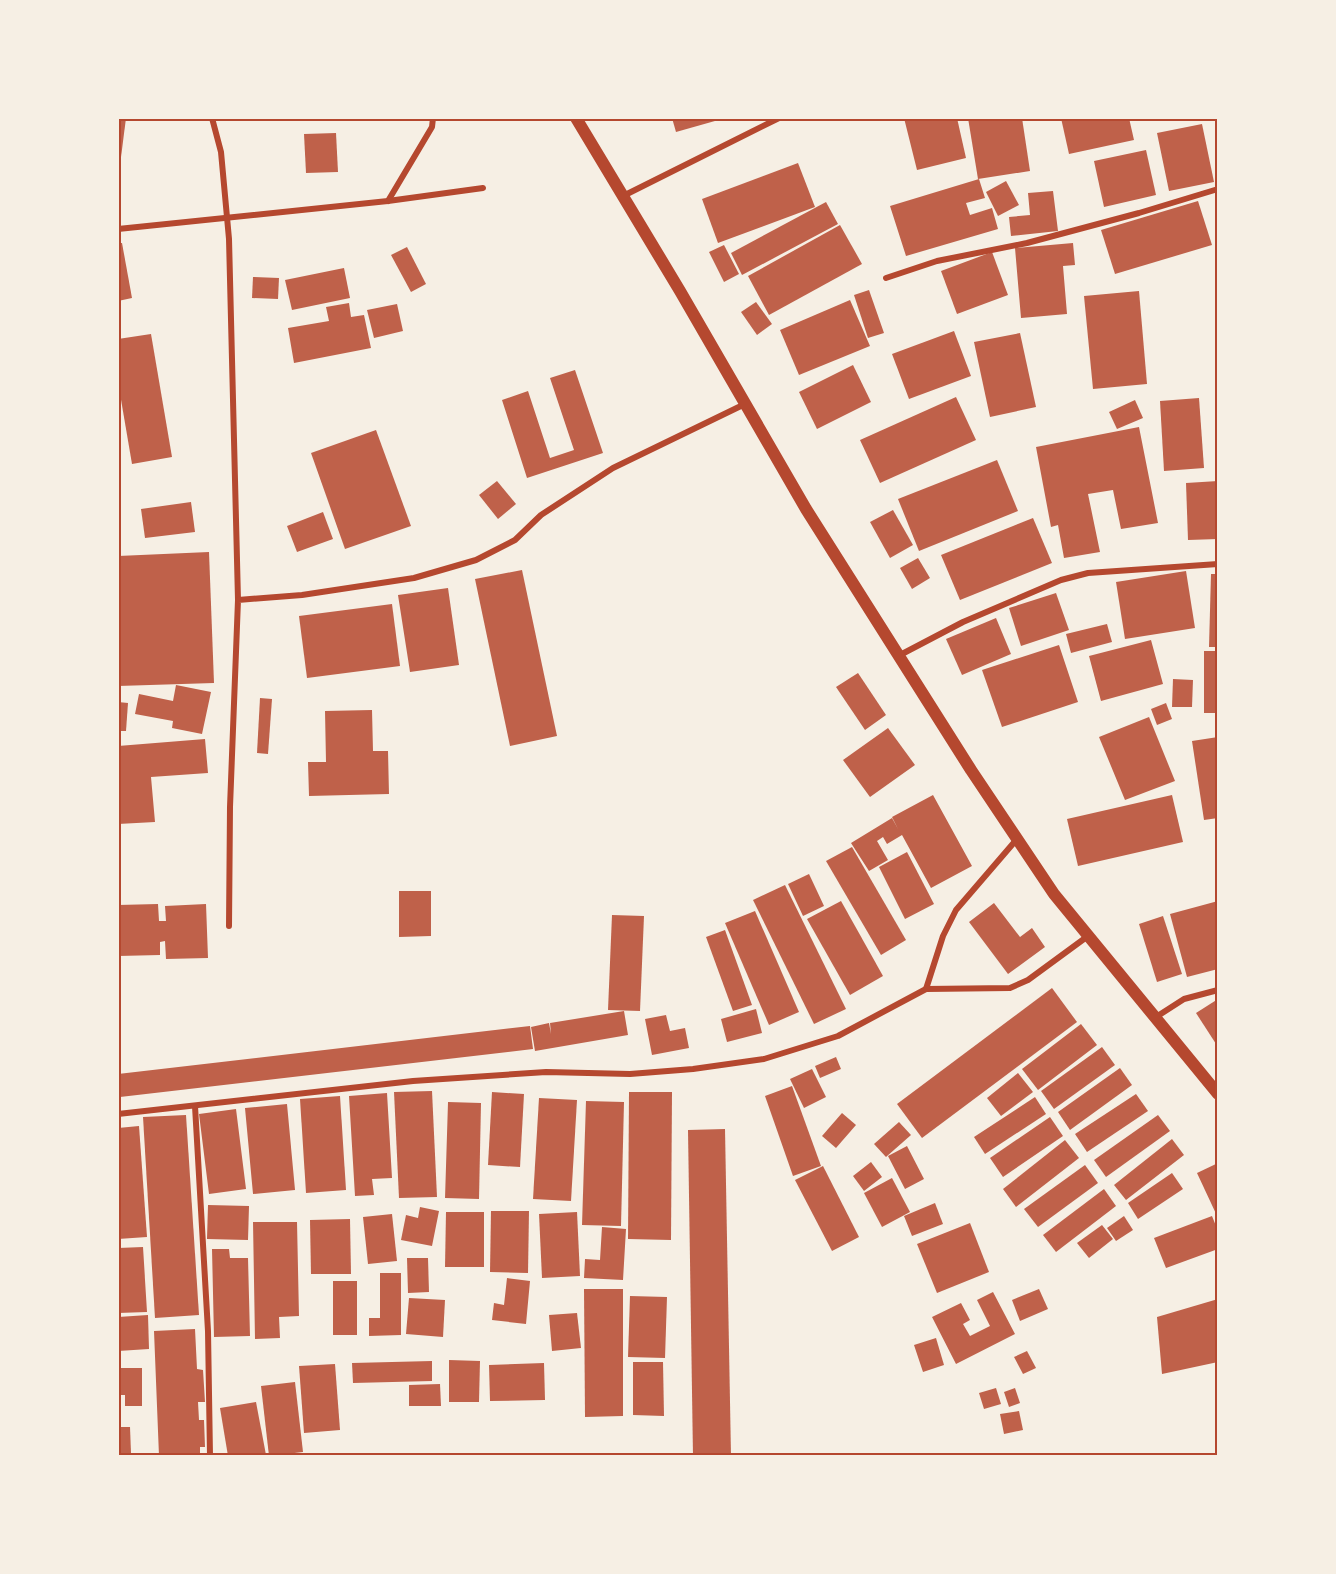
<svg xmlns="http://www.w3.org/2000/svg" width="1336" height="1574" viewBox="0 0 1336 1574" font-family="Figtree,sans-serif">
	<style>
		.building { fill: #bf614a }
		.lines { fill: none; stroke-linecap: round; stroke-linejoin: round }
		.minor { stroke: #b5482f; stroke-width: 6 }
		.secondary { stroke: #b5482f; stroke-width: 12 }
		.neatline { fill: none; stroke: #b5482f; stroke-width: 2 }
	</style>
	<rect width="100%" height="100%" fill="#f6efe4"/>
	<g class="building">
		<polygon points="118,118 126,118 120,165 118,165"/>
		<polygon points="672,118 722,118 722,119 676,132"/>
		<polygon points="904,118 957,118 966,158 917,170"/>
		<polygon points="968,118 1022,118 1030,171 978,179"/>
		<polygon points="1061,118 1129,118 1134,140 1069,154"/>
		<polygon points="1202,124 1214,182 1169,191 1157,133"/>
		<polygon points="336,133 338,172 306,173 304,134"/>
		<polygon points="1146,150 1156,195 1104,207 1094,161"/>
		<polygon points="798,163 815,207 718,243 702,199"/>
		<polygon points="979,179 985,198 966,203 970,215 992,208 998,229 906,256 890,206"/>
		<polygon points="1006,181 1019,205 998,216 986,192"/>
		<polygon points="1053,191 1058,231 1011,236 1009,217 1030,215 1028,193"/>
		<polygon points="1198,201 1212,245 1115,274 1101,230"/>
		<polygon points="826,202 838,224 742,275 731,253"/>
		<polygon points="840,225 862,264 769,315 748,276"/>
		<polygon points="118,243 122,243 132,298 118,301"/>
		<polygon points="1073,243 1075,265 1063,266 1067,314 1021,318 1015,248"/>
		<polygon points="724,245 739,274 724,282 709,252"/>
		<polygon points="407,247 426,284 411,292 391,255"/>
		<polygon points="992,252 1008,295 957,314 941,271"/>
		<polygon points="344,268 350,298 292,310 285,280"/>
		<polygon points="253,277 279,278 278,299 252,298"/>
		<polygon points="869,290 884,333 868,338 854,295"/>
		<polygon points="1139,291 1147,384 1093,389 1084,296"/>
		<polygon points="850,300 870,346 799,375 780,330"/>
		<polygon points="756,302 772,324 757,335 741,312"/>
		<polygon points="349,303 351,317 364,315 371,348 294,363 288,328 329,321 326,307"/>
		<polygon points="397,304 403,331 374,338 367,310"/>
		<polygon points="954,331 971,376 909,399 892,354"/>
		<polygon points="1020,333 1036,407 990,417 974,342"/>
		<polygon points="151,334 172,457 132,464 118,382 118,339"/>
		<polygon points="853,365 871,402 817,429 799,392"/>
		<polygon points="575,370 603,453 527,478 502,400 528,391 550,458 574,450 550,378"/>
		<polygon points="956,397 976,440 880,483 860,440"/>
		<polygon points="1199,398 1204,468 1164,471 1160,401"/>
		<polygon points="1135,400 1143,418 1117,429 1109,412"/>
		<polygon points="1139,427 1158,523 1121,529 1113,490 1088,494 1100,552 1064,558 1058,525 1051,527 1036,447"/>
		<polygon points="376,430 411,526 345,549 311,453"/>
		<polygon points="997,460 1018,511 919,551 898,499"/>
		<polygon points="497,481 516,504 498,519 479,495"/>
		<polygon points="1218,481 1218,539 1188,540 1186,483"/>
		<polygon points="191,502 195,532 145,538 141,509"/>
		<polygon points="893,510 913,545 890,558 870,522"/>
		<polygon points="323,512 333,539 297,552 287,526"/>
		<polygon points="1033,518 1052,563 960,600 941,555"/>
		<polygon points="209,552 214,683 118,686 118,556"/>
		<polygon points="918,558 930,578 912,589 900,568"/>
		<polygon points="522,570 557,736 510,746 475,579"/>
		<polygon points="1186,571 1195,628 1125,639 1116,582"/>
		<polygon points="1211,574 1218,574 1218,647 1209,647"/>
		<polygon points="448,588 459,665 410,672 398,595"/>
		<polygon points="1056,593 1069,630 1021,646 1009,608"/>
		<polygon points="392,604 400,666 307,678 299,616"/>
		<polygon points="996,618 1011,654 962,675 946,639"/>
		<polygon points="1107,624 1112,642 1071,653 1066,634"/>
		<polygon points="1151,640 1163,684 1101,701 1089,656"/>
		<polygon points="1059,645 1078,702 1002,727 982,670"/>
		<rect x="1204" y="651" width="14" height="62"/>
		<polygon points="858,673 886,715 865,730 836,687"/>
		<polygon points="1173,679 1193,680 1192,707 1172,707"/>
		<polygon points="176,685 211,692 202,734 172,728 173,721 135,714 139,694 173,701"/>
		<polygon points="260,698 272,699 268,754 257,753"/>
		<polygon points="118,702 128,703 126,731 118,731"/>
		<polygon points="1166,703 1172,719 1157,725 1151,709"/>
		<polygon points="372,710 373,751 388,751 389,794 309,796 308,762 326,762 325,711"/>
		<polygon points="1149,717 1175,781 1125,800 1099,737"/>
		<polygon points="888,728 915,765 870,797 843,760"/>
		<polygon points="1218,737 1218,818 1204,820 1192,741"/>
		<polygon points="205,739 208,773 151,777 155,822 118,824 118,746"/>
		<polygon points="933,795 972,866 931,888 902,835 887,844 883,837 877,841 888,860 869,871 851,843 892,818 898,829 892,817"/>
		<polygon points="1172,795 1183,842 1078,866 1067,819"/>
		<polygon points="852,847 906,940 881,955 826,861"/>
		<polygon points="907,852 934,904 905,919 879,867"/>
		<polygon points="809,874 824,906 803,916 788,884"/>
		<polygon points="785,885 846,1009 814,1024 753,900"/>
		<polygon points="399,891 431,891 431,936 399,937"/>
		<polygon points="841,901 883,976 850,995 807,919"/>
		<polygon points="1218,901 1218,969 1187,977 1170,914"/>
		<polygon points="994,903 1020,937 1032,928 1045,947 1008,974 969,922"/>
		<polygon points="158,904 159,921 166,921 165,906 206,904 208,958 166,959 165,941 160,942 160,955 118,956 118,905"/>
		<polygon points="755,911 799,1012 769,1025 725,923"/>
		<polygon points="612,915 644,916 640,1011 608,1010"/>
		<polygon points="1163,916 1182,974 1157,982 1139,924"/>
		<polygon points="725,930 752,1005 733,1011 706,937"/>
		<polygon points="1052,988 1077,1022 922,1138 897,1104"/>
		<polygon points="1218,999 1218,1047 1196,1013"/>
		<polygon points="756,1009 762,1033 727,1042 721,1019"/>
		<polygon points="624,1011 628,1035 535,1051 531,1027 549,1023 551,1034 550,1023"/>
		<polygon points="666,1015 670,1031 685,1028 689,1048 652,1055 645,1019"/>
		<polygon points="1081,1024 1097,1045 1038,1090 1022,1069"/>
		<polygon points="530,1026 533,1049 120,1097 118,1074"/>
		<polygon points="1102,1047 1115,1065 1054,1109 1041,1091"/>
		<polygon points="836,1057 841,1069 820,1078 815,1066"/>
		<polygon points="1120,1068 1132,1085 1070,1130 1058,1112"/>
		<polygon points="812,1069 826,1097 804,1108 790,1079"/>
		<polygon points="1018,1073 1033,1092 1001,1116 987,1098"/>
		<polygon points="792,1086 821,1166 793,1176 765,1096"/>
		<polygon points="432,1091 437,1197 399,1198 394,1092"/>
		<polygon points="492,1092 524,1094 520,1167 488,1165"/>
		<polygon points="629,1092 672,1092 671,1240 628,1239"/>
		<polygon points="387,1093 392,1178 372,1179 374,1195 355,1196 349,1096"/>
		<polygon points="1136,1094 1148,1111 1087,1152 1075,1134"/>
		<polygon points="340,1096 346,1190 306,1193 300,1099"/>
		<polygon points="1035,1097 1046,1114 985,1154 974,1137"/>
		<polygon points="539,1098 577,1100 571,1201 533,1199"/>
		<polygon points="586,1101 624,1102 621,1226 582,1225"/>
		<polygon points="448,1102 481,1103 479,1199 445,1198"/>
		<polygon points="287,1104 295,1190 253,1194 245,1108"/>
		<polygon points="236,1109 246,1189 209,1194 199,1114"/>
		<polygon points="842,1113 856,1125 836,1148 822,1136"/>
		<polygon points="186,1115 199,1315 155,1318 143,1117"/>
		<polygon points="1158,1115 1170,1131 1106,1177 1094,1160"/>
		<polygon points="1050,1117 1063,1136 1003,1177 990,1158"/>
		<polygon points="899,1122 911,1135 886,1157 874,1144"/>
		<polygon points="139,1126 147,1237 118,1239 118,1128"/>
		<polygon points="725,1129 731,1456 693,1456 688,1130"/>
		<polygon points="1172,1139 1184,1155 1126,1200 1114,1185"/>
		<polygon points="1065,1140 1079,1158 1016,1207 1003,1189"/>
		<polygon points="907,1146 924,1179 905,1189 888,1156"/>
		<polygon points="871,1162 882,1177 864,1191 853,1176"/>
		<polygon points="1218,1163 1218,1218 1197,1173"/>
		<polygon points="1085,1165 1098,1183 1038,1227 1024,1209"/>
		<polygon points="823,1166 859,1237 832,1251 795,1180"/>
		<polygon points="1172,1173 1183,1189 1138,1219 1128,1203"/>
		<polygon points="892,1178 910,1212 882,1227 864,1193"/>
		<polygon points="1104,1189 1116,1206 1056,1252 1043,1235"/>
		<polygon points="935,1203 943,1224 912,1236 904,1216"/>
		<polygon points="208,1205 249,1206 248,1240 207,1239"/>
		<polygon points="420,1207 439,1211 432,1246 401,1240 406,1215 418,1218"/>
		<polygon points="491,1211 529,1211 528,1273 490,1272"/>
		<polygon points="446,1212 484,1212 484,1267 445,1267"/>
		<polygon points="577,1212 580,1276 542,1278 539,1214"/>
		<polygon points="392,1214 397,1261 368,1264 363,1217"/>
		<polygon points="1124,1216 1133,1230 1116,1241 1107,1228"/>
		<polygon points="1212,1216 1218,1231 1218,1249 1166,1268 1154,1238"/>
		<polygon points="350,1219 351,1274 311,1274 310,1220"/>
		<polygon points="253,1222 297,1222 299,1316 279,1317 280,1338 255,1339"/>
		<polygon points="970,1223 989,1272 937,1293 917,1244"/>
		<polygon points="1102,1225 1113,1239 1089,1258 1077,1243"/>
		<polygon points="602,1227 626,1229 623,1280 584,1278 585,1259 600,1260"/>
		<polygon points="143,1247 147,1312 118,1313 118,1248"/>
		<polygon points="212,1249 229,1249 230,1258 248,1258 250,1336 214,1337"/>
		<polygon points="407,1258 428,1258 429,1292 408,1293"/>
		<polygon points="380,1273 401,1273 401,1335 369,1336 369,1318 380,1318"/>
		<polygon points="507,1278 530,1281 526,1324 492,1320 494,1303 504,1305"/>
		<rect x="333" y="1281" width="24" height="54"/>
		<polygon points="584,1289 623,1289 623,1416 585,1417"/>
		<polygon points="1039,1289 1048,1309 1020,1321 1012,1300"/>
		<polygon points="993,1292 1015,1334 956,1364 932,1317 961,1303 970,1320 963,1324 970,1336 990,1326 977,1300"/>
		<polygon points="630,1296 667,1297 665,1358 628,1357"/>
		<polygon points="409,1298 445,1300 443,1337 406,1334"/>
		<polygon points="1218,1299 1218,1362 1162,1374 1157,1317"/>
		<polygon points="577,1313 581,1348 552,1351 549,1315"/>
		<polygon points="148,1315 149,1349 118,1351 118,1317"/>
		<polygon points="195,1329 197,1369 203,1370 205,1402 198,1402 199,1420 204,1420 205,1447 200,1447 200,1456 159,1456 154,1331"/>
		<polygon points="936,1338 944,1365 923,1372 914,1345"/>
		<polygon points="1027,1351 1036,1368 1023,1374 1014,1357"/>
		<polygon points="449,1360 480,1361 479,1402 449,1402"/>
		<polygon points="432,1361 432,1381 353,1383 352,1363"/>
		<polygon points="633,1362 663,1362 664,1416 633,1415"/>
		<polygon points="544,1363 545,1400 490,1401 489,1365"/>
		<polygon points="335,1364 340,1430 304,1433 299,1366"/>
		<polygon points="118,1368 142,1368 142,1406 125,1406 125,1395 118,1395"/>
		<polygon points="295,1382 303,1452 269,1456 261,1386"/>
		<polygon points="440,1384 441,1406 409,1406 409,1385"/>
		<polygon points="996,1388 1001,1404 984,1409 979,1393"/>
		<polygon points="1015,1388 1020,1403 1009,1407 1004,1392"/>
		<polygon points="256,1402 266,1455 228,1456 220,1408"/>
		<polygon points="1019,1411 1023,1430 1004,1434 1000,1414"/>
		<polygon points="118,1427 130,1427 131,1453 118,1453"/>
	</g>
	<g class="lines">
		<g class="minor">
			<polyline points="212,118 221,152 229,239 238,600"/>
			<polyline points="623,196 779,118"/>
			<polyline points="388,201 432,127 433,118"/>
			<polyline points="118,229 388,201 483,188"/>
			<polyline points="886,278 937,261 1027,243 1139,213 1218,189"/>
			<polyline points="900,655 963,622 1061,580 1088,573 1218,564"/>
			<polyline points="229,926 230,807 238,600 302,595 414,578 476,560 515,540 541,515 613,468 745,404"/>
			<polyline points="926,989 943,936 956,910 1017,839"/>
			<polyline points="1156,1017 1184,999 1218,990"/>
			<polyline points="195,1106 208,1331 210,1456"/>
			<polyline points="118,1114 413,1081 546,1072 630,1074 693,1069 764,1059 838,1036 926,989 1010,988 1028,980 1088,936"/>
		</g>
		<polyline class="secondary" points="576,118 680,291 806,509 971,770 1054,894 1218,1094"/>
	</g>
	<rect width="1336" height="1574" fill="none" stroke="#f6efe4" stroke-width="240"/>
	<rect x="120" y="120" width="1096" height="1334" class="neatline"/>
</svg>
